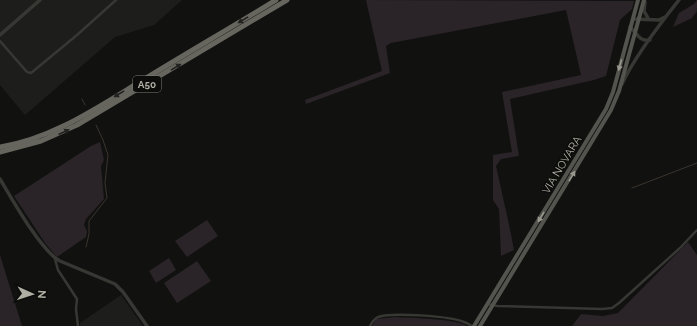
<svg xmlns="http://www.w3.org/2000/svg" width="697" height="326" viewBox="0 0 697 326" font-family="Raleway,sans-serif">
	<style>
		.built { fill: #1d1e1c }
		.green { fill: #2a2327 }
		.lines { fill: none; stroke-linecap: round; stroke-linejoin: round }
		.stream { stroke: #3a352d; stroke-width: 1 }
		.minor { stroke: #373733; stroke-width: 2.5 }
		.tertiary { stroke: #373733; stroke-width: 3.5 }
		.primary { stroke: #54544e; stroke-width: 4 }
		.motorway { stroke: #66655e; stroke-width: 5 }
		.oneway { fill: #222220 }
		.oneway2 { fill: #99988e }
		.labels { text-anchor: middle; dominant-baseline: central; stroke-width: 3; stroke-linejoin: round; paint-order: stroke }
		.shield { fill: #0c0c0b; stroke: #7f7e75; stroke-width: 1 }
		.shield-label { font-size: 10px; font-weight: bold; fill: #b0afa3 }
		.street-label { font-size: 11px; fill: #b0afa3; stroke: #0c0c0b }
	</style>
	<rect width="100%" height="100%" fill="#111110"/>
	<g class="built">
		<polygon points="0,0 182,0 154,25 115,37 25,115 0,85"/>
		<polygon points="121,295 143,326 80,326 80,323"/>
	</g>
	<g class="green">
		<path d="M 366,0 L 634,1 L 632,9 L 620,20 L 606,76 L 594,80 L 510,99 L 519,156 L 501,159 L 496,166 C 502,194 509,222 514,250 L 501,256 L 499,209 L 493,200 L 493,155 L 512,152 L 502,92 L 581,75 L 566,10 L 391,43 L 386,46 L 390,73 L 306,104 L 305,100 L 382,71 Z"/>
		<polygon points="697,0 697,11 692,18 673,27 679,13 694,4"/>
		<polygon points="100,142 104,160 101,166 104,199 86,219 84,225 87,231 86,237 57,257 45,243 14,196 91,146"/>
		<polygon points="207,220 218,236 187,257 175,241"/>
		<polygon points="688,242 697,255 697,326 572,326 581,314 603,316 618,313"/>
		<polygon points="0,255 22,326 0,326"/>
		<polygon points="169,258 176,270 156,283 149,271"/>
		<polygon points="197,261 211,281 177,303 164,283"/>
		<path d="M 396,317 C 410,318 459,319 467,326 L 372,326 L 376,319 Z"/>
	</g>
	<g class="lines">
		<g class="stream">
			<polyline points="82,99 85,105"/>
			<polyline points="632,188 697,163"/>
			<polyline points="86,247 89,234 89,221 107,198 105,183 108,155 103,140 96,125"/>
		</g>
		<g class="minor">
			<polyline points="0,41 27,72 31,73 77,35 116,0"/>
			<polyline points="55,259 58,270 77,299 76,309 78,326"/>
			<polyline points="488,304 497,306 602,309 612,308 619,303 680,248 697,230"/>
			<path d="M 370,326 C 372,322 374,319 378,317 C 392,312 450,316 464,322 C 467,323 470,325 472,326"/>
		</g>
		<g class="tertiary">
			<polyline points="645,2 644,11 648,18"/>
			<polyline points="633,19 659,20 665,17"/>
			<path d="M 630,27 C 637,33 639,42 650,40"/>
			<polyline points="0,35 40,0"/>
			<path d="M 622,84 C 635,56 659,25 679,0"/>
			<path d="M 0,179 C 12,199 41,251 60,261 L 115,284 L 123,292 L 147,326"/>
		</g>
		<g class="primary">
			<polyline points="474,326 606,109 613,92 638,0"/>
			<polyline points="480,326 611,110 619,91 644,0"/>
		</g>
		<g class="motorway">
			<path d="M 0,147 C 52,139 98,107 143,80 C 187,53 232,27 276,0"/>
			<polyline points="0,152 41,141 77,125 287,0"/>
		</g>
	</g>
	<defs><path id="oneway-solid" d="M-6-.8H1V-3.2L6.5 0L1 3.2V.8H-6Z"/></defs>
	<g class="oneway">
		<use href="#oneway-solid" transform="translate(243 20) rotate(149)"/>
		<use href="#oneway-solid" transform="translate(176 67) rotate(-31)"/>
		<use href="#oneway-solid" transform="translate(119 94) rotate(149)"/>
		<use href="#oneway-solid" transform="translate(64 132) rotate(-25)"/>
	</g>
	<g class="oneway2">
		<use href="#oneway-solid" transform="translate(620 65) rotate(105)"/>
		<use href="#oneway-solid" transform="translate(572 176) rotate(-59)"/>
		<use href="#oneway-solid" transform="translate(541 217) rotate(121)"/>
	</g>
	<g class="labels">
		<rect class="shield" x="133" y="76" width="28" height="16" rx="3"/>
		<g class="shield-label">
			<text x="147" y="84">A50</text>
		</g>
		<g class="street-label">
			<text transform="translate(562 165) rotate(-59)">VIA NOVARA</text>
		</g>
	</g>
	<g transform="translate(32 294) rotate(93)" stroke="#0c0c0b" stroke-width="3" paint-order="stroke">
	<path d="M0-3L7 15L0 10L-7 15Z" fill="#b0afa3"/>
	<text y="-6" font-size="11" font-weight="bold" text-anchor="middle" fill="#b0afa3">N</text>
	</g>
</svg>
